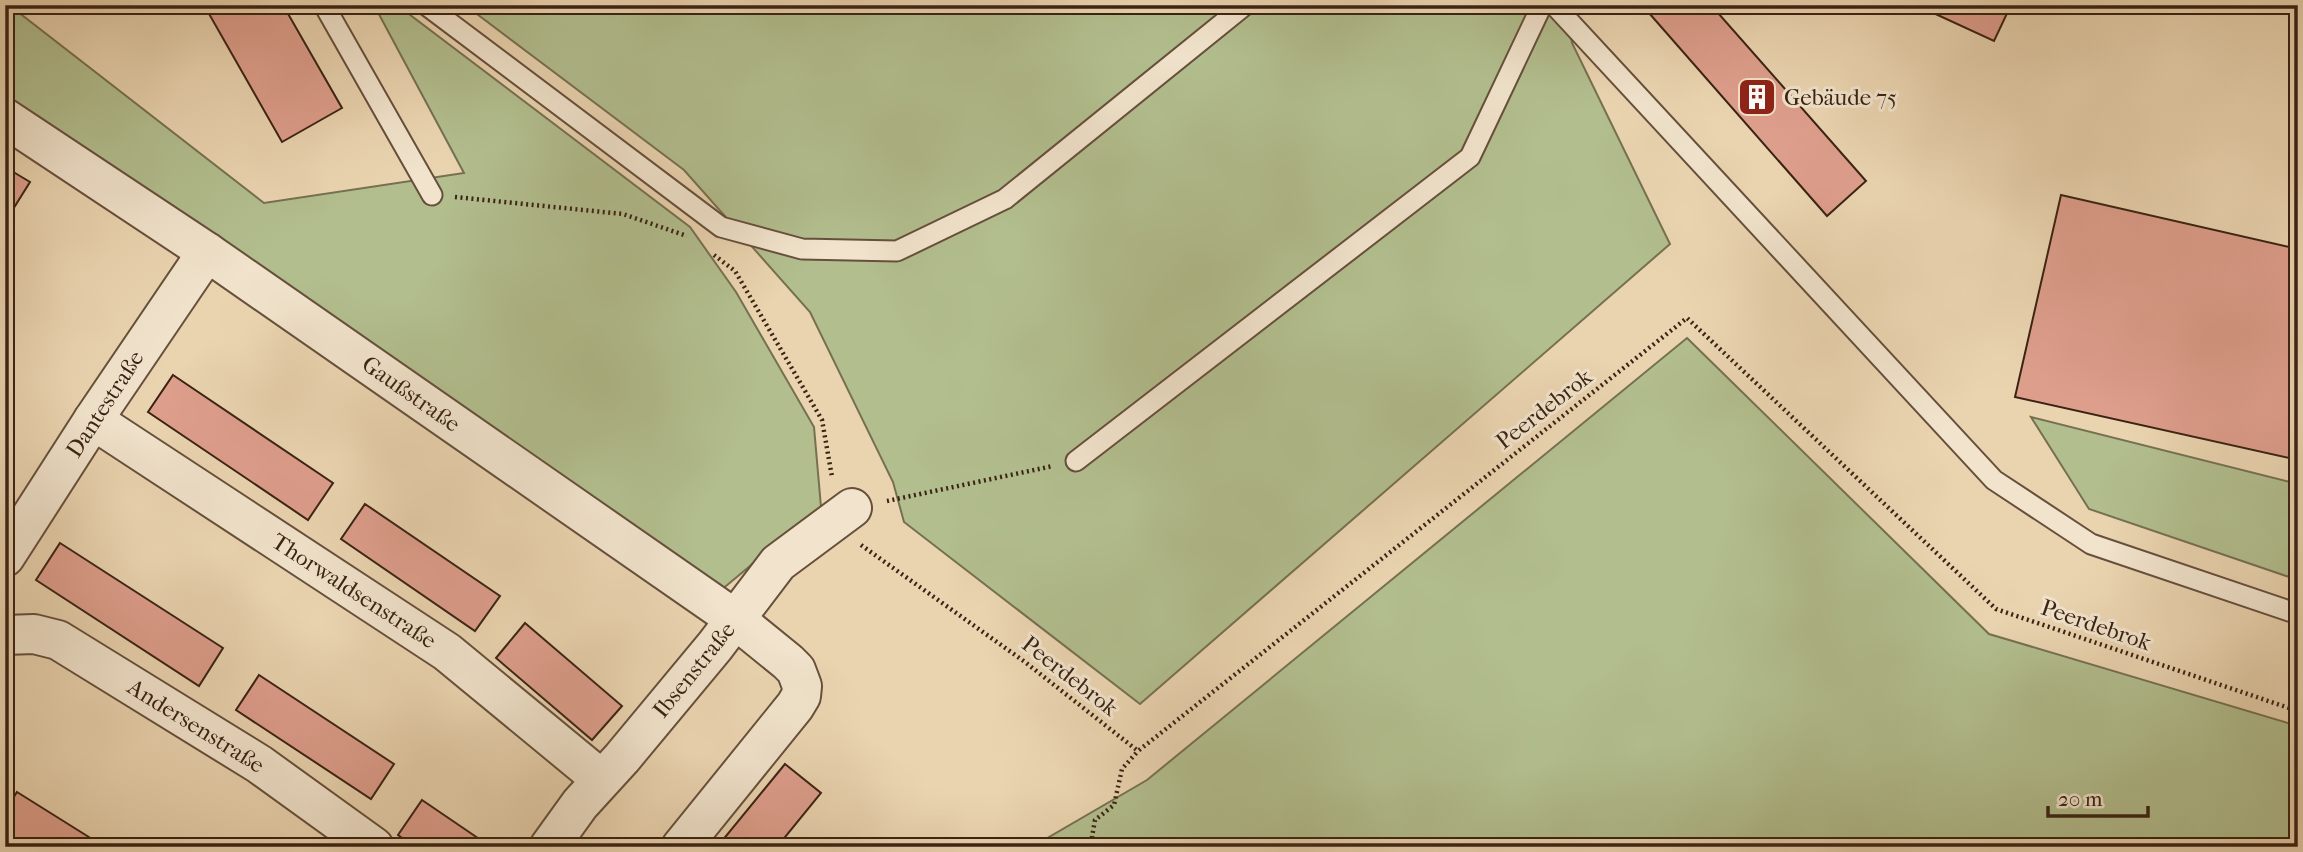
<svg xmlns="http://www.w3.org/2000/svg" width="2303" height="852" viewBox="0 0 2303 852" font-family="'IM FELL French Canon',serif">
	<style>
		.green { fill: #b2be8e; stroke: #767051; stroke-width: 2 }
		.building { fill: #de9e8c; stroke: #3a2314; stroke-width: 2 }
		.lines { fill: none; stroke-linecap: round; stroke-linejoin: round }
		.service-casing { stroke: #664f3b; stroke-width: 23 }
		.minor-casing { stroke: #664f3b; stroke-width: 42 }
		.path { stroke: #3a2314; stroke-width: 4.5; stroke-dasharray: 2 3.5; stroke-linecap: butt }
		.service { stroke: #f1e3cc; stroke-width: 19 }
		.minor { stroke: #f1e3cc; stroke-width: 38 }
		.labels { text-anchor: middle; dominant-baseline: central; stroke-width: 6; stroke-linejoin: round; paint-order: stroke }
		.poi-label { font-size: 23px; fill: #3a2314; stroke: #f1e3cc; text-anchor: start }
		.street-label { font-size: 23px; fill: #3a2314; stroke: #f1e3cc }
	</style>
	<rect width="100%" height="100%" fill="#ead4b0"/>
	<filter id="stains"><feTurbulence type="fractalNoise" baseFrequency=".00286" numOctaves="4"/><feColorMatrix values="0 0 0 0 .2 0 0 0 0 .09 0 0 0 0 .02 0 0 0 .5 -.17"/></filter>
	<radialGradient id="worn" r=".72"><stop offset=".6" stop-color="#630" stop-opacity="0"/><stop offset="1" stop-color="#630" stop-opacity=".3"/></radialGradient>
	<g class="green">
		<polygon points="5,5 9,5 264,203 464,173 374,5 397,5 690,227 736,292 814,427 821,507 720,591 5,112"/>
		<polygon points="465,5 1567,5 1572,43 1670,244 1140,704 904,522 893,482 810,312 684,170"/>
		<polygon points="1687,338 1989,634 2298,726 2298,847 1032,847 1147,780"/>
		<polygon points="2031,417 2298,484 2298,580 2089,509"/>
	</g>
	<g class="building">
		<polygon points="204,5 283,5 342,108 282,142"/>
		<polygon points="1658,5 1711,5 1866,181 1827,216 1649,13"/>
		<polygon points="1916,5 2011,5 1994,41"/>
		<polygon points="5,167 30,182 5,222"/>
		<polygon points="2061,195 2298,249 2298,460 2015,397"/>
		<polygon points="173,375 333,483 308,520 148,412"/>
		<polygon points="365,504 500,596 475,631 341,539"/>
		<polygon points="60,543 223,648 199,686 36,580"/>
		<polygon points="525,623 622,706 592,740 496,658"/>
		<polygon points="259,675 394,764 371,799 236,710"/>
		<polygon points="785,764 821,793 777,847 717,847"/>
		<polygon points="17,792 92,839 87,847 20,847 5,838 5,811"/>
		<polygon points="422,800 491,847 415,847 398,835"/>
	</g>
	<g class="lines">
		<defs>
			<g id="service">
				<polyline points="324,5 432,195"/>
				<polyline points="426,5 721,227 802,249 897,251 1005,199 1245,5"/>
				<polyline points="1554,5 1994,480 2091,544 2298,614"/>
				<polyline points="1076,461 1470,157 1542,5"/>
			</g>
			<g id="minor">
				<polyline points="5,118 207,252 735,619 788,662 796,670 802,686 801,696 795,706 681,847"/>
				<polyline points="93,420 447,652 601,779"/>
				<polyline points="5,557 93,420 207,252"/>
				<polyline points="5,635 34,634 58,640 259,764 374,847"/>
				<polyline points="549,847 580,804 622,758 715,646 778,563 852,508"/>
			</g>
		</defs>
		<use href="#service" class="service-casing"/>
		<use href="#minor" class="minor-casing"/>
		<g class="path">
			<polyline points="455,197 623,214 687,236"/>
			<polyline points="714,255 735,271 822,420 832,477"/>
			<polyline points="887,501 1053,466"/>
			<polyline points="861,545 1025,662 1138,751 1687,318 1996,609 2298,711"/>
			<polyline points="1099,847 1092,837 1095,820 1114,805 1122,769 1138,751"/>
		</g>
		<use href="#service" class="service"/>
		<use href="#minor" class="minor"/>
	</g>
	<defs>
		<symbol id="building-square" viewBox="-11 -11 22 22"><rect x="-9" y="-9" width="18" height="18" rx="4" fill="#8f2418" stroke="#f1e3cc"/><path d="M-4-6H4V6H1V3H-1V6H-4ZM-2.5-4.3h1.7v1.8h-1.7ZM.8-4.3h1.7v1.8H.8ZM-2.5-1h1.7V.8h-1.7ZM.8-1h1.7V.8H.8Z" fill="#fff"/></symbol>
	</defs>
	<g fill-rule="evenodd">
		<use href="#building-square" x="1735" y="75" width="44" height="44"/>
	</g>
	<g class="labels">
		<g class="poi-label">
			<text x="1784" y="97">Gebäude 75</text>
		</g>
		<g class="street-label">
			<text transform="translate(411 394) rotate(35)">Gaußstraße</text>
			<text transform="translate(105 404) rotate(-57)">Dantestraße</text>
			<text transform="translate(1544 409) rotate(-38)">Peerdebrok</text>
			<text transform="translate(354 591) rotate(33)">Thorwaldsenstraße</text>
			<text transform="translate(2096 625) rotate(19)">Peerdebrok</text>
			<text transform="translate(694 670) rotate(-51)">Ibsenstraße</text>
			<text transform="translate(1070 676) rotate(38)">Peerdebrok</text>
			<text transform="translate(196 726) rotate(32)">Andersenstraße</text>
		</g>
	</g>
	<rect width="2303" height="852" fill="none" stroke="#ead4b0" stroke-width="28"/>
	<rect x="7" y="7" width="2289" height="838" fill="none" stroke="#3a2314" stroke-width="3.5"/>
	<rect x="14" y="14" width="2275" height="824" fill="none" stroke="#3a2314" stroke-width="2"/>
	<path d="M2048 806v10h100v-10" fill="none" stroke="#3a2314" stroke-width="3.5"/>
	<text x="2058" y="806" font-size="21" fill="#3a2314" stroke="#f1e3cc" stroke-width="5" paint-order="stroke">20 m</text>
	<rect width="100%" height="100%" filter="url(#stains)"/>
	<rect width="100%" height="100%" fill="url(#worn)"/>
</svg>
